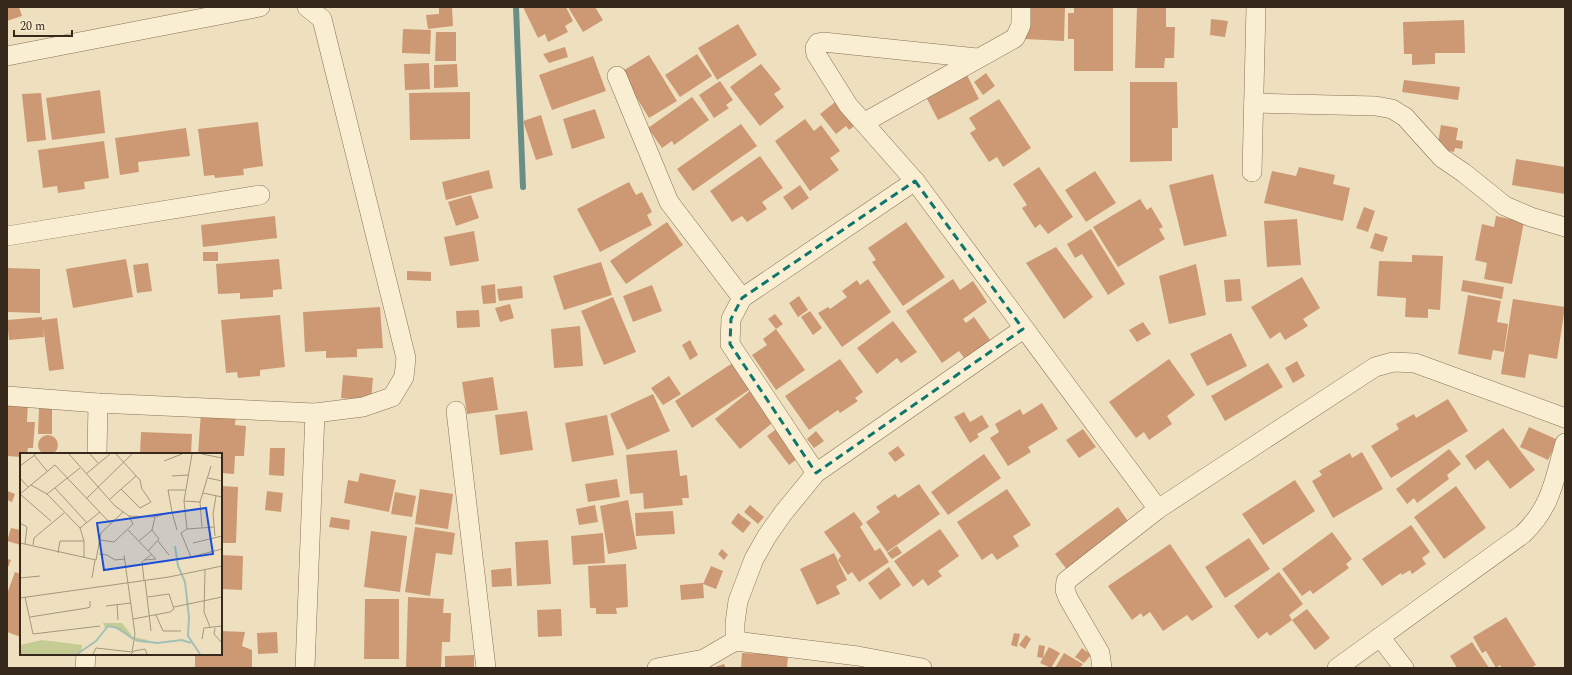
<svg xmlns="http://www.w3.org/2000/svg" width="1572" height="675" viewBox="0 0 1572 675" font-family="Spectral,serif">
	<style>
		.lines { fill: none; stroke-linecap: round; stroke-linejoin: round }
		.stream { stroke: #698e85; stroke-width: 6 }
		.building { fill: #cd9974 }
		.minor-casing { stroke: #877157; stroke-width: 20 }
		.minor { stroke: #f9eed2; stroke-width: 19 }
		.marked { fill: none; stroke: #0f766e; stroke-width: 3; stroke-dasharray: 8 5; stroke-linejoin: round }
		.inset-river { fill: none; stroke: #a2c0b7; stroke-width: 2 }
		.inset-road { fill: none; stroke: #a4977e; stroke-width: 1 }
		.view { fill: #1d4ed8; fill-opacity: 0.15; stroke: #1d4ed8; stroke-width: 2 }
		.inset-edge { fill: none; stroke: #36291c; stroke-width: 2 }
	</style>
	<rect width="100%" height="100%" fill="#eee0bf"/>
	<g class="lines">
		<polyline class="stream" points="516,7 523,187"/>
	</g>
	<g class="building">
		<polygon points="7,7 19,7 22,16 7,21"/>
		<polygon points="439,7 452,7 453,26 428,29 426,15 439,14"/>
		<polygon points="523,7 566,7 573,21 565,26 568,32 548,42 545,34 538,38"/>
		<polygon points="568,7 595,7 603,20 583,32"/>
		<polygon points="1026,7 1065,7 1064,41 1025,39"/>
		<polygon points="1074,7 1113,7 1113,71 1074,71 1074,39 1068,39 1068,13 1074,13"/>
		<polygon points="1137,7 1166,7 1166,27 1175,27 1174,58 1165,58 1164,68 1135,68"/>
		<polygon points="1211,19 1228,21 1225,37 1210,35"/>
		<polygon points="1464,20 1465,53 1435,53 1435,64 1412,65 1412,54 1404,54 1403,22"/>
		<polygon points="738,24 757,55 717,80 698,48"/>
		<polygon points="403,29 431,30 430,54 402,53"/>
		<polygon points="436,32 456,32 456,61 435,61"/>
		<polygon points="565,47 568,57 549,63 543,54"/>
		<polygon points="697,54 712,76 680,97 665,75"/>
		<polygon points="649,55 677,101 649,118 621,72"/>
		<polygon points="593,56 606,91 552,110 539,75"/>
		<polygon points="429,63 430,89 405,90 404,64"/>
		<polygon points="457,64 458,87 434,88 434,65"/>
		<polygon points="761,64 781,89 774,94 784,107 760,126 730,87"/>
		<polygon points="966,73 979,99 938,120 925,95"/>
		<polygon points="986,73 995,86 983,95 974,82"/>
		<polygon points="1404,80 1460,87 1458,100 1402,92"/>
		<polygon points="720,81 733,100 726,105 729,108 714,118 699,95"/>
		<polygon points="1130,82 1177,82 1178,128 1172,128 1172,161 1130,162"/>
		<polygon points="100,90 105,133 52,140 46,98"/>
		<polygon points="470,92 470,139 410,140 409,93"/>
		<polygon points="41,93 46,140 27,142 22,94"/>
		<polygon points="692,97 709,120 674,145 672,141 662,148 648,128"/>
		<polygon points="839,99 858,123 849,130 846,126 836,134 820,114"/>
		<polygon points="999,99 1031,148 1003,167 997,157 989,162 970,133 976,129 969,118"/>
		<polygon points="595,109 605,138 572,149 563,119"/>
		<polygon points="541,115 553,155 536,160 523,121"/>
		<polygon points="805,119 814,131 821,125 840,151 830,158 839,170 810,191 775,141"/>
		<polygon points="258,122 263,166 243,169 244,175 215,178 214,175 204,176 198,129"/>
		<polygon points="741,124 757,146 693,191 677,169"/>
		<polygon points="1441,125 1458,128 1456,140 1463,141 1462,149 1455,148 1454,152 1437,149"/>
		<polygon points="186,128 190,156 138,162 139,172 120,175 115,138"/>
		<polygon points="104,141 109,178 84,182 85,189 58,193 57,186 43,188 38,150"/>
		<polygon points="760,156 783,188 762,202 767,209 747,222 742,216 732,222 710,191"/>
		<polygon points="1516,159 1565,167 1565,194 1512,185"/>
		<polygon points="1039,167 1073,217 1048,234 1040,224 1035,228 1022,208 1027,205 1013,184"/>
		<polygon points="1299,167 1335,175 1333,184 1350,188 1343,221 1264,203 1272,171 1296,176"/>
		<polygon points="489,170 493,188 446,200 442,182"/>
		<polygon points="1095,171 1116,203 1086,222 1065,190"/>
		<polygon points="1213,174 1227,236 1184,246 1169,185"/>
		<polygon points="629,182 636,195 642,192 652,212 647,215 652,225 600,252 577,209"/>
		<polygon points="800,185 809,198 792,210 783,197"/>
		<polygon points="471,195 479,218 456,226 448,202"/>
		<polygon points="1140,199 1147,210 1151,207 1163,227 1159,229 1165,239 1118,267 1093,227"/>
		<polygon points="1364,207 1375,211 1368,232 1356,228"/>
		<polygon points="275,216 277,238 203,247 201,225"/>
		<polygon points="1496,216 1524,222 1512,284 1484,279 1487,263 1475,260 1482,224 1494,227"/>
		<polygon points="1297,219 1301,265 1267,267 1264,221"/>
		<polygon points="667,222 683,245 626,284 610,261"/>
		<polygon points="906,222 945,277 903,306 872,262 876,260 868,248"/>
		<polygon points="1091,229 1125,284 1108,295 1082,254 1075,258 1067,244"/>
		<polygon points="474,231 479,261 450,266 444,237"/>
		<polygon points="1375,233 1388,237 1383,252 1370,248"/>
		<polygon points="1056,247 1093,297 1064,319 1026,263"/>
		<rect x="203" y="252" width="15" height="9"/>
		<polygon points="1412,255 1443,256 1440,310 1428,309 1428,318 1405,317 1406,298 1377,296 1379,261 1412,262"/>
		<polygon points="126,259 133,297 73,308 66,269"/>
		<polygon points="279,259 282,289 273,290 273,297 240,299 240,293 218,294 216,264"/>
		<polygon points="601,262 612,295 564,310 553,276"/>
		<polygon points="148,263 152,291 137,293 133,265"/>
		<polygon points="1196,264 1206,315 1169,324 1159,276"/>
		<polygon points="7,268 40,269 40,313 7,312"/>
		<polygon points="407,271 431,272 431,281 407,280"/>
		<polygon points="1302,277 1320,308 1303,319 1308,326 1285,340 1280,332 1270,339 1251,307"/>
		<polygon points="868,279 891,312 842,347 818,313 828,307 830,309 847,297 842,291 857,280 860,285"/>
		<polygon points="953,279 960,290 973,281 987,302 963,319 966,323 974,317 993,344 967,362 959,351 942,363 906,311"/>
		<polygon points="1240,279 1242,301 1226,302 1224,280"/>
		<polygon points="1463,280 1504,287 1502,299 1461,291"/>
		<polygon points="495,284 496,303 483,304 481,286"/>
		<polygon points="652,285 662,311 633,322 623,296"/>
		<polygon points="522,286 523,298 499,301 497,289"/>
		<polygon points="1468,295 1501,301 1497,322 1508,324 1504,352 1493,350 1491,360 1458,354"/>
		<polygon points="799,296 808,310 798,317 789,303"/>
		<polygon points="613,297 636,352 604,365 581,311"/>
		<polygon points="1513,299 1565,307 1557,359 1529,354 1525,378 1501,374"/>
		<polygon points="510,304 514,318 500,322 495,308"/>
		<polygon points="380,307 383,348 357,349 357,357 326,358 326,351 305,352 303,312"/>
		<polygon points="479,310 480,327 457,328 456,311"/>
		<polygon points="810,311 822,328 813,335 801,317"/>
		<polygon points="775,314 783,324 776,329 768,319"/>
		<polygon points="280,315 285,367 260,370 260,376 238,378 237,372 226,373 221,320"/>
		<polygon points="42,317 42,320 57,318 64,369 49,371 43,326 44,337 9,340 7,320"/>
		<polygon points="893,321 917,352 901,363 897,358 877,374 857,348"/>
		<polygon points="1143,322 1151,334 1137,342 1129,330"/>
		<polygon points="580,326 583,366 554,368 551,329"/>
		<polygon points="776,329 805,370 776,390 752,355 767,345 763,339"/>
		<polygon points="1231,333 1247,366 1207,386 1190,354"/>
		<polygon points="690,340 698,355 690,360 682,345"/>
		<polygon points="840,359 863,392 855,398 858,401 840,413 838,410 809,430 785,396"/>
		<polygon points="1169,359 1195,395 1167,416 1172,424 1149,440 1144,432 1136,438 1109,402"/>
		<polygon points="1297,361 1305,376 1293,383 1285,368"/>
		<polygon points="734,362 752,388 692,428 675,401"/>
		<polygon points="1268,363 1283,387 1225,421 1211,396"/>
		<polygon points="343,375 373,378 371,401 341,398"/>
		<polygon points="669,376 681,394 663,405 651,388"/>
		<polygon points="493,377 498,410 467,414 462,382"/>
		<polygon points="751,390 776,420 740,449 715,419"/>
		<polygon points="653,394 670,431 627,450 610,414"/>
		<polygon points="1448,399 1468,431 1391,478 1371,446 1399,429 1396,424 1414,414 1416,418"/>
		<polygon points="7,400 28,401 27,422 35,422 33,448 28,448 27,454 21,454 21,457 7,456"/>
		<polygon points="1042,403 1058,429 1028,447 1031,452 1008,466 990,438 999,432 995,424 1020,409 1023,415"/>
		<polygon points="39,408 52,409 52,434 38,434"/>
		<polygon points="527,411 533,450 500,455 495,415"/>
		<polygon points="201,412 236,414 235,425 246,426 244,456 235,456 234,474 221,473 221,454 198,454"/>
		<polygon points="964,412 970,422 982,415 989,427 977,434 979,437 970,443 954,417"/>
		<polygon points="607,415 614,455 572,462 565,423"/>
		<polygon points="779,427 801,456 789,465 767,436"/>
		<polygon points="1529,427 1558,440 1548,460 1520,447"/>
		<polygon points="1503,428 1535,470 1510,489 1488,460 1475,470 1465,456"/>
		<polygon points="1083,429 1096,447 1079,458 1066,440"/>
		<polygon points="816,431 824,441 814,448 807,439"/>
		<polygon points="141,432 192,434 191,454 140,454"/>
		<circle cx="48" cy="445" r="10"/>
		<polygon points="898,446 905,455 895,462 888,453"/>
		<polygon points="270,448 285,448 284,476 269,475"/>
		<polygon points="1449,449 1461,464 1447,475 1449,479 1417,503 1414,498 1407,504 1396,489"/>
		<polygon points="677,450 680,476 687,475 689,498 682,498 683,505 644,509 643,493 630,494 626,455"/>
		<polygon points="1362,452 1383,489 1333,518 1312,481 1322,475 1319,471 1350,453 1352,458"/>
		<polygon points="984,454 1001,478 948,515 931,492"/>
		<polygon points="360,473 396,480 389,512 344,503 348,480 358,482"/>
		<polygon points="617,479 620,497 588,502 585,484"/>
		<polygon points="1295,480 1315,511 1263,545 1242,514"/>
		<polygon points="919,484 940,514 887,552 866,522 880,512 876,507 895,494 898,498"/>
		<polygon points="221,486 238,487 236,543 221,543"/>
		<polygon points="1456,486 1486,528 1444,559 1414,517"/>
		<polygon points="420,489 453,494 448,529 415,524"/>
		<polygon points="1007,489 1031,525 1013,536 1019,546 997,560 992,553 982,560 957,522"/>
		<polygon points="7,491 15,494 12,502 7,500"/>
		<polygon points="267,491 283,493 281,512 265,510"/>
		<polygon points="395,492 416,496 412,517 391,514"/>
		<polygon points="628,500 637,549 608,554 600,506"/>
		<polygon points="595,505 598,522 579,525 576,509"/>
		<polygon points="750,505 764,517 758,524 744,512"/>
		<polygon points="1118,507 1130,524 1068,571 1055,554"/>
		<polygon points="673,511 675,534 636,536 635,513"/>
		<polygon points="854,512 863,524 860,527 875,551 880,548 889,562 859,582 852,572 848,575 838,560 841,556 824,532"/>
		<polygon points="738,513 751,523 743,533 731,523"/>
		<polygon points="331,517 350,520 349,530 329,527"/>
		<polygon points="1411,525 1430,552 1422,558 1426,564 1412,574 1410,570 1402,575 1401,573 1382,586 1362,559"/>
		<polygon points="415,527 455,533 452,555 436,553 430,596 405,592"/>
		<polygon points="11,528 21,530 21,545 7,541"/>
		<polygon points="940,529 959,556 938,571 942,576 928,586 923,579 913,587 894,561"/>
		<polygon points="371,531 407,536 400,592 364,587"/>
		<polygon points="1332,532 1352,559 1346,564 1349,568 1313,594 1310,590 1302,596 1282,569"/>
		<polygon points="603,533 605,563 573,565 571,536"/>
		<polygon points="1249,538 1270,569 1225,598 1205,567"/>
		<polygon points="548,540 551,584 517,586 515,542"/>
		<polygon points="1170,544 1213,607 1192,621 1187,615 1163,631 1150,612 1143,617 1141,613 1132,620 1108,586"/>
		<polygon points="897,546 902,553 892,559 887,553"/>
		<polygon points="722,549 728,555 724,560 718,554"/>
		<polygon points="834,553 847,580 836,586 840,594 817,605 800,569"/>
		<polygon points="221,555 243,556 242,590 221,589"/>
		<polygon points="7,559 11,560 7,570"/>
		<polygon points="626,564 628,607 616,608 617,614 596,614 596,608 590,608 588,566"/>
		<polygon points="711,566 723,571 716,589 703,584"/>
		<polygon points="889,567 901,585 880,600 868,583"/>
		<polygon points="511,568 512,586 492,587 491,570"/>
		<polygon points="15,572 21,574 21,637 7,632 7,594"/>
		<polygon points="1279,572 1303,604 1289,615 1292,620 1270,636 1267,632 1258,639 1234,606"/>
		<polygon points="703,583 704,598 681,600 680,585"/>
		<polygon points="408,597 444,599 443,613 451,613 450,642 442,642 441,668 406,667"/>
		<polygon points="365,599 399,599 399,659 364,659"/>
		<polygon points="561,609 562,636 538,637 537,610"/>
		<polygon points="1307,609 1330,638 1315,650 1292,620"/>
		<polygon points="1506,617 1536,665 1530,668 1502,668 1500,665 1496,668 1486,651 1482,653 1473,637"/>
		<polygon points="221,631 245,632 242,646 252,650 252,668 195,668 195,654 221,654"/>
		<polygon points="277,632 278,653 258,654 257,633"/>
		<polygon points="1014,633 1020,634 1017,647 1011,645"/>
		<polygon points="1026,635 1031,639 1025,649 1019,645"/>
		<polygon points="1472,642 1489,668 1457,668 1450,656"/>
		<polygon points="1039,645 1045,646 1043,658 1037,657"/>
		<polygon points="1049,647 1060,653 1051,668 1040,663"/>
		<polygon points="1082,648 1091,655 1084,663 1075,657"/>
		<polygon points="742,653 788,655 787,668 741,668"/>
		<polygon points="1064,653 1083,664 1080,668 1055,668"/>
		<polygon points="474,655 474,668 445,668 445,656"/>
		<polygon points="724,664 726,668 712,668"/>
	</g>
	<g class="lines">
		<defs>
			<g id="minor">
				<polyline points="7,56 260,7"/>
				<polyline points="977,58 823,42 818,43 815,48 816,54 848,105 915,181 1158,509"/>
				<polyline points="617,76 669,202 742,298"/>
				<polyline points="1254,103 1376,106 1392,109 1405,117 1442,158 1464,173 1505,206 1531,217 1565,227"/>
				<polyline points="865,122 1015,38 1021,25 1021,7"/>
				<polyline points="1252,172 1256,7"/>
				<polyline points="7,236 260,195"/>
				<polyline points="7,396 98,403 315,413 363,407 392,397 404,377 406,358 322,19 307,7"/>
				<polyline points="456,411 486,668"/>
				<polyline points="97,454 98,403"/>
				<polyline points="816,473 730,344 731,319 742,298 915,181"/>
				<polyline points="1380,637 1404,668"/>
				<polyline points="735,641 735,623 738,601 754,559 767,536 784,512 816,473 1023,329"/>
				<polyline points="85,668 86,654"/>
				<polyline points="305,668 315,413"/>
				<polyline points="657,668 704,659 735,641 858,656 922,668"/>
				<polyline points="1102,668 1100,653 1068,598 1065,590 1066,581 1158,509 1375,367 1393,362 1415,363 1565,418"/>
				<path d="M 1337,668 L 1523,534 C 1552,506 1554,480 1565,443"/>
			</g>
		</defs>
		<use href="#minor" class="minor-casing"/>
		<use href="#minor" class="minor"/>
	</g>
	<path class="marked" d="M 915,181 L 1023,329 L 816,473 L 730,344 L 731,319 L 742,298 Z"/>
	<g transform="translate(20 453)">
		<rect width="202" height="202" fill="#eee0bf"/>
		<path d="M 83,170 L 102,170 L 113,184 L 128,187 L 127,190 L 118,189 L 93,174 L 85,175 ZM 22,187 L 62,192 L 62,194 L 60,201 L 0,201 L 0,192 Z" fill="#c5cc93"/>
		<path class="inset-river" d="M 155,93 L 158,113 L 165,129 L 169,164 L 168,183 L 180,201M 115,187 L 137,190 L 162,187 L 171,190M 57,201 L 76,188 L 88,173 L 98,175 L 113,186"/>
		<path class="inset-road" d="M 49,1 L 95,53 L 109,63 L 135,64 L 152,59 L 148,37 L 165,37M 70,1 L 78,10M 96,1 L 120,27 L 122,36 L 131,49 L 120,55 L 101,36M 182,1 L 202,5M 14,2 L 27,18M 144,8 L 162,1M 0,13 L 16,1M 66,21 L 90,1M 152,23 L 168,22M 0,25 L 8,34M 188,25 L 202,28M 11,32 L 27,41 L 60,75 L 64,88 L 64,105M 35,35 L 67,70M 183,40 L 202,44M 27,41 L 60,15M 66,46 L 112,1M 90,46 L 116,23M 164,48 L 180,49M 152,59 L 157,77M 31,68 L 0,41 L 35,12 L 91,71M 0,70 L 7,74 L 5,91M 182,74 L 180,49 L 191,13M 194,74 L 167,76 L 161,80 L 171,104 L 202,96M 60,75 L 80,59M 167,76 L 164,48 L 172,1M 108,77 L 136,106 L 124,107M 195,83 L 193,61 L 196,43M 80,87 L 94,89 L 113,71 L 109,63M 119,88 L 132,77 L 135,64M 138,88 L 149,102M 0,90 L 76,107 L 81,80 L 103,59M 173,90 L 202,83M 13,92 L 14,85 L 44,60M 128,98 L 139,86 L 132,77M 38,100 L 40,88 L 64,88M 79,101 L 87,102 L 95,107 L 105,106M 185,117 L 184,159 L 190,174M 0,125 L 20,123M 72,125 L 75,107M 124,127 L 122,109 L 132,101M 125,127 L 131,178M 5,144 L 13,181 L 80,173M 0,145 L 149,124 L 202,113M 97,151 L 98,167M 86,153 L 111,150M 154,154 L 202,144M 136,162 L 143,178 L 161,178M 10,164 L 67,155 L 70,154 L 70,148M 113,166 L 150,159 L 154,156 L 149,141 L 128,144M 195,175 L 194,181 L 202,190M 182,186 L 184,175 L 202,173M 73,201 L 76,195 L 112,199 L 115,181 L 104,102M 111,201 L 114,198 L 125,196 L 127,201"/>
		<path class="view" d="M 186,55 L 193,101 L 84,117 L 77,70 Z"/>
		<rect width="202" height="202" class="inset-edge"/>
	</g>
	<rect width="1572" height="675" fill="none" stroke="#36291c" stroke-width="16"/>
	<path d="M14 30v6h58v-6" fill="none" stroke="#36291c" stroke-width="2"/>
	<text x="20" y="30" font-size="12" fill="#36291c" stroke="#f6eace" stroke-width="3" paint-order="stroke">20 m</text>
</svg>
